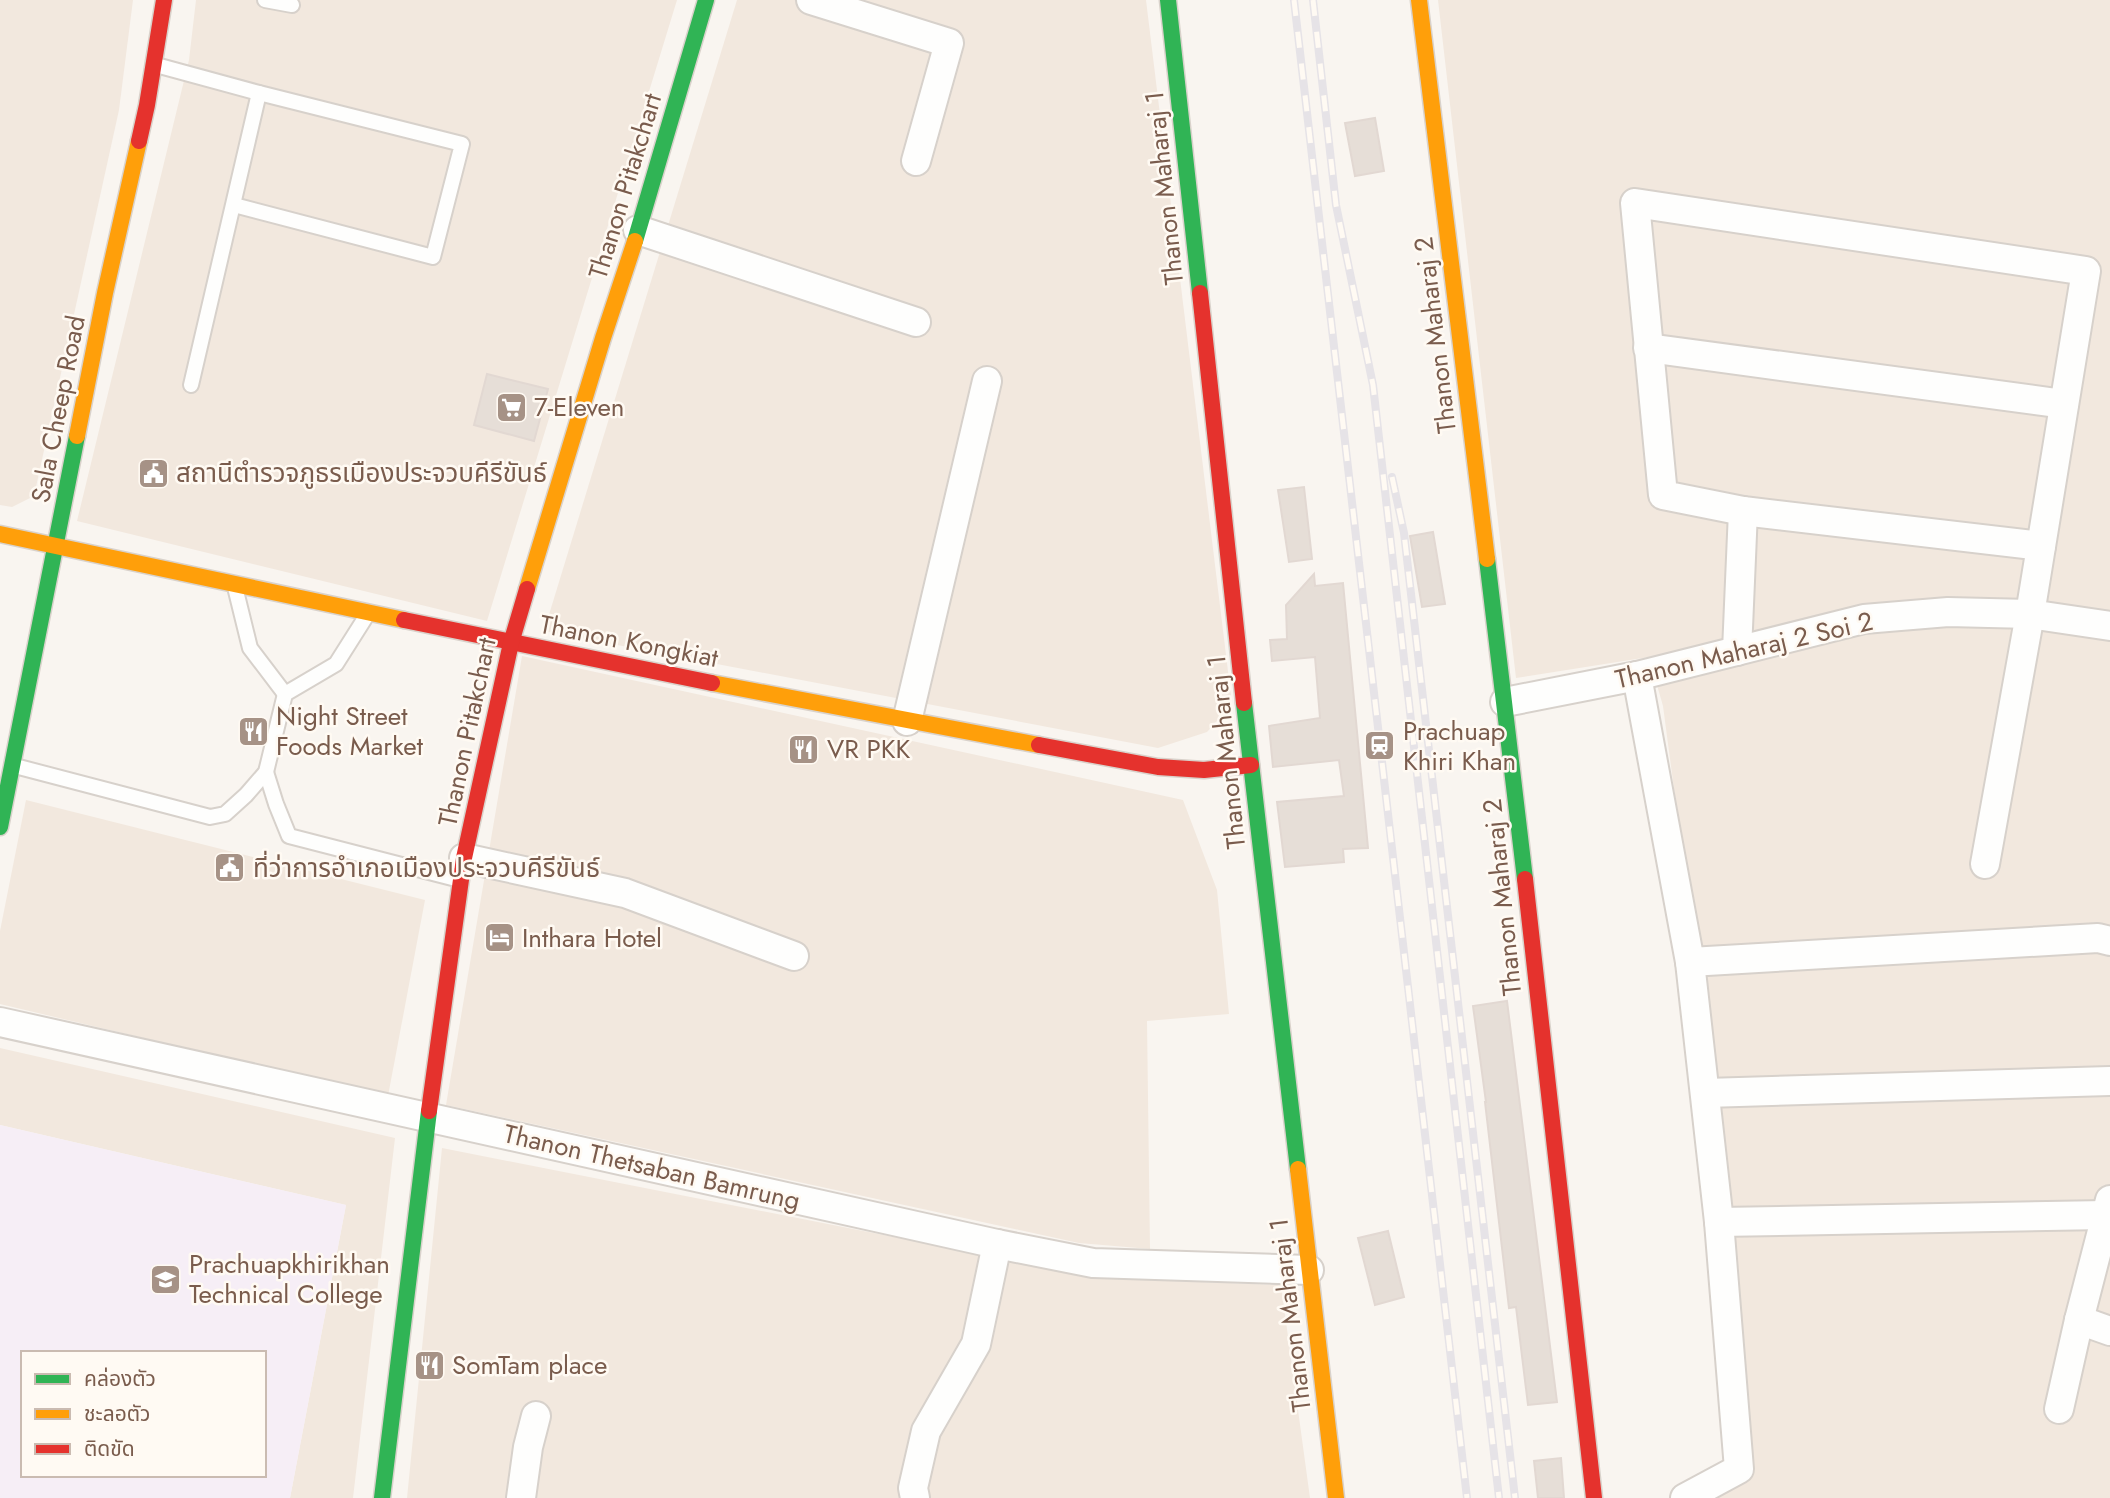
<svg xmlns="http://www.w3.org/2000/svg" width="2110" height="1498" viewBox="0 0 2110 1498" font-family="Jost,'Noto Sans Thai',sans-serif">
	<style>
		.residential { fill: #f2e8de }
		.education { fill: #f6eef6; fill-rule: evenodd }
		.building { fill: #e6ded7; stroke: #e2d8d2; stroke-width: 2 }
		.lines { fill: none; stroke-linecap: round; stroke-linejoin: round }
		.lane-casing { stroke: #d7d1cb; stroke-width: 18 }
		.street-casing { stroke: #d7d1cb; stroke-width: 32 }
		.fast-casing { stroke: #d9d2cb; stroke-width: 19 }
		.slow-casing { stroke: #d9d2cb; stroke-width: 19 }
		.jam-casing { stroke: #d9d2cb; stroke-width: 19 }
		.lane { stroke: #fefefd; stroke-width: 14 }
		.street { stroke: #fefefd; stroke-width: 28 }
		.fast { stroke: #30b455; stroke-width: 16 }
		.slow { stroke: #ff9f0a; stroke-width: 16 }
		.jam { stroke: #e5322d; stroke-width: 16 }
		.rail-casing { stroke: #e6e3e7; stroke-width: 8 }
		.rail { stroke: #fffaf3; stroke-width: 5; stroke-dasharray: 16; stroke-linecap: butt }
		.labels { text-anchor: middle; dominant-baseline: central; stroke-width: 5; stroke-linejoin: round; paint-order: stroke }
		.street-label { font-size: 26px; fill: #7a5c4d; stroke: #fffaf3 }
		.poi-label { font-size: 26px; fill: #7a5c4d; stroke: #fffaf3; text-anchor: start }
	</style>
	<rect width="100%" height="100%" fill="#f9f5f0"/>
	<g class="residential">
		<polygon points="0,0 133,0 119,110 34,496 12,507 0,505"/>
		<polygon points="196,0 677,0 487,621 77,521 189,60"/>
		<polygon points="737,0 1146,0 1232,704 1207,732 1158,748 544,631"/>
		<polygon points="1438,0 2110,0 2110,1498 1713,1498 1753,1474 1739,1279 1663,706 1649,657 1516,678"/>
		<polygon points="522,656 1183,800 1217,890 1229,1014 1147,1021 1150,1249 1079,1243 446,1105"/>
		<polygon points="26,800 425,900 388,1096 0,1004 0,931"/>
		<polygon points="0,1048 395,1138 353,1498 290,1498 346,1205 0,1125"/>
		<polygon points="442,1148 1102,1278 1281,1285 1310,1498 407,1498"/>
	</g>
	<path class="education" d="M 0,1125 L 346,1205 L 290,1498 L 0,1498 ZM 23,1353 L 264,1353 L 264,1475 L 23,1475 Z"/>
	<g class="building">
		<polygon points="1375,118 1384,171 1355,176 1345,123"/>
		<polygon points="487,374 548,389 534,441 474,425"/>
		<polygon points="1304,487 1312,559 1289,562 1278,490"/>
		<polygon points="1433,532 1445,604 1422,607 1410,536"/>
		<polygon points="1314,574 1315,586 1343,583 1368,848 1343,849 1344,862 1285,867 1277,802 1344,796 1339,760 1273,767 1269,726 1320,718 1315,657 1272,661 1270,640 1287,639 1286,605"/>
		<polygon points="1507,1001 1557,1402 1528,1405 1516,1307 1509,1308 1485,1102 1486,1102 1473,1006"/>
		<polygon points="1388,1231 1404,1297 1375,1305 1358,1238"/>
		<polygon points="1561,1458 1564,1498 1538,1498 1534,1461"/>
	</g>
	<g class="lines">
		<defs>
			<g id="lane">
				<polyline points="265,0 292,5"/>
				<polyline points="156,65 259,93 462,144 433,257 234,205"/>
				<polyline points="191,385 259,93"/>
				<polyline points="235,587 250,648 285,694"/>
				<polyline points="15,766 210,817 225,814 246,795 266,772 285,694 336,664 367,615"/>
				<polyline points="266,772 276,804 289,836 460,880"/>
			</g>
			<g id="street">
				<polyline points="811,0 949,43 916,161"/>
				<polyline points="638,230 916,322"/>
				<polyline points="1648,348 2064,404"/>
				<polyline points="1743,511 1663,495 1635,203 2086,271 2030,614 1985,864"/>
				<polyline points="1737,651 1743,511 2041,546"/>
				<polyline points="1637,676 1690,962 1719,1222 1739,1469 1685,1498"/>
				<polyline points="1505,702 1637,676 1864,619 1948,612 2030,614 2110,626"/>
				<polyline points="907,721 987,381"/>
				<polyline points="464,858 625,893 794,956"/>
				<polyline points="1690,962 2098,938 2110,941"/>
				<polyline points="0,1022 997,1244 1093,1263 1309,1270"/>
				<polyline points="1706,1093 2110,1081"/>
				<polyline points="1719,1222 2106,1215"/>
				<polyline points="2079,1320 2110,1331"/>
				<polyline points="2059,1409 2079,1320 2110,1200"/>
				<polyline points="521,1498 528,1447 536,1416"/>
				<polyline points="915,1498 913,1488 926,1431 976,1344 997,1244"/>
			</g>
			<g id="fast">
				<polyline points="1168,0 1200,293"/>
				<polyline points="635,241 706,0"/>
				<polyline points="1487,559 1525,879"/>
				<polyline points="1244,703 1298,1169"/>
				<polyline points="0,827 77,436"/>
				<polyline points="382,1498 429,1111"/>
			</g>
			<g id="slow">
				<polyline points="1419,0 1487,559"/>
				<polyline points="77,436 105,293 139,141"/>
				<polyline points="0,534 404,620"/>
				<polyline points="527,589 603,338 635,241"/>
				<polyline points="712,683 1039,745"/>
				<polyline points="1298,1169 1336,1498"/>
			</g>
			<g id="jam">
				<polyline points="139,141 147,105 164,0"/>
				<polyline points="1200,293 1244,703"/>
				<polyline points="404,620 712,683"/>
				<polyline points="1039,745 1158,767 1204,770 1251,765"/>
				<polyline points="1525,879 1594,1498"/>
				<polyline points="429,1111 464,858 511,643 527,589"/>
			</g>
		</defs>
		<use href="#lane" class="lane-casing"/>
		<use href="#street" class="street-casing"/>
		<use href="#fast" class="fast-casing"/>
		<use href="#slow" class="slow-casing"/>
		<use href="#jam" class="jam-casing"/>
		<use href="#lane" class="lane"/>
		<use href="#street" class="street"/>
		<use href="#fast" class="fast"/>
		<use href="#slow" class="slow"/>
		<use href="#jam" class="jam"/>
		<defs>
			<g id="rail">
				<polyline points="1294,0 1467,1498"/>
				<polyline points="1313,0 1336,205 1373,385 1499,1498"/>
				<polyline points="1392,477 1404,533 1515,1498"/>
			</g>
		</defs>
		<use href="#rail" class="rail-casing"/>
		<use href="#rail" class="rail"/>
	</g>
	<defs>
		<symbol id="supermarket-square" viewBox="-11 -11 22 22"><rect x="-9" y="-9" width="18" height="18" rx="4" fill="#a69286" stroke="#fffaf3"/><path d="M-6-5.5h2.5l.6 2H6L4.5 2H-2.5L-4.4-4H-6ZM-1.5 3.2a1.3 1.3 0 1 0 .1 0ZM3 3.2a1.3 1.3 0 1 0 .1 0Z" fill="#fff"/></symbol>
		<symbol id="civic-square" viewBox="-11 -11 22 22"><rect x="-9" y="-9" width="18" height="18" rx="4" fill="#a69286" stroke="#fffaf3"/><path d="M-.6-6.5H3V-4.5H.6V-3L4-1V1h2V6H-6V1h2V-1L-.6-3ZM-1.2 2.5V6h2.4V2.5Z" fill="#fff"/></symbol>
		<symbol id="restaurant-square" viewBox="-11 -11 22 22"><rect x="-9" y="-9" width="18" height="18" rx="4" fill="#a69286" stroke="#fffaf3"/><path d="M-5-6h1v4h1v-4h1v4h1v-4h1v5L-1.5 .5V6h-2V.5L-5-1ZM5-6V6H3V1.5H1.5Q1.5-4 5-6Z" fill="#fff"/></symbol>
		<symbol id="station-square" viewBox="-11 -11 22 22"><rect x="-9" y="-9" width="18" height="18" rx="4" fill="#a69286" stroke="#fffaf3"/><path d="M-3-6H3Q5-6 5-4V2Q5 4 3 4L4.5 6H3L1.5 4h-3L-3 6H-4.5L-3 4Q-5 4-5 2V-4Q-5-6-3-6ZM-3.5-4v3h7v-3ZM-3.5 1v1.5H-2V1ZM2 1v1.5H3.5V1Z" fill="#fff"/></symbol>
		<symbol id="hotel-square" viewBox="-11 -11 22 22"><rect x="-9" y="-9" width="18" height="18" rx="4" fill="#a69286" stroke="#fffaf3"/><path d="M-6-4.5h1.5V1H6V5H4.5V3h-9V5H-6ZM-4 0a1.8 1.8 0 1 1 3.6 0ZM.5 0V-2.5h3Q6-2.5 6 0Z" fill="#fff"/></symbol>
		<symbol id="university-square" viewBox="-11 -11 22 22"><rect x="-9" y="-9" width="18" height="18" rx="4" fill="#a69286" stroke="#fffaf3"/><path d="M0-5L7-2L0 1L-7-2ZM-4 1L0 2.5L4 1V4Q0 6-4 4Z" fill="#fff"/></symbol>
	</defs>
	<g fill-rule="evenodd">
		<use href="#supermarket-square" x="494" y="390" width="35" height="35"/>
		<use href="#civic-square" x="136" y="456" width="35" height="35"/>
		<use href="#restaurant-square" x="236" y="714" width="35" height="35"/>
		<use href="#station-square" x="1362" y="728" width="35" height="35"/>
		<use href="#restaurant-square" x="786" y="732" width="35" height="35"/>
		<use href="#civic-square" x="212" y="850" width="35" height="35"/>
		<use href="#hotel-square" x="482" y="920" width="35" height="35"/>
		<use href="#university-square" x="148" y="1262" width="35" height="35"/>
		<use href="#restaurant-square" x="412" y="1348" width="35" height="35"/>
	</g>
	<g class="labels">
		<g class="street-label">
			<text transform="translate(625 186) rotate(-73)">Thanon Pitakchart</text>
			<text transform="translate(1164 188) rotate(-96)">Thanon Maharaj 1</text>
			<text transform="translate(1435 335) rotate(-97)">Thanon Maharaj 2</text>
			<text transform="translate(58 409) rotate(-79)">Sala Cheep Road</text>
			<text transform="translate(629 641) rotate(11)">Thanon Kongkiat</text>
			<text transform="translate(1744 650) rotate(-13)">Thanon Maharaj 2 Soi 2</text>
			<text transform="translate(467 732) rotate(-78)">Thanon Pitakchart</text>
			<text transform="translate(1226 752) rotate(-96)">Thanon Maharaj 1</text>
			<text transform="translate(1502 897) rotate(-96)">Thanon Maharaj 2</text>
			<text transform="translate(652 1167) rotate(13)">Thanon Thetsaban Bamrung</text>
			<text transform="translate(1290 1315) rotate(-97)">Thanon Maharaj 1</text>
		</g>
		<g class="poi-label">
			<text x="534" y="407">7-Eleven</text>
			<text x="176" y="473">สถานีตำรวจภูธรเมืองประจวบคีรีขันธ์</text>
			<text x="276" y="716">Night Street<tspan x="276" dy="30">Foods Market</tspan></text>
			<text x="1403" y="731">Prachuap<tspan x="1403" dy="30">Khiri Khan</tspan></text>
			<text x="827" y="749">VR PKK</text>
			<text x="253" y="868">ที่ว่าการอำเภอเมืองประจวบคีรีขันธ์</text>
			<text x="522" y="938">Inthara Hotel</text>
			<text x="189" y="1264">Prachuapkhirikhan<tspan x="189" dy="30">Technical College</tspan></text>
			<text x="452" y="1365">SomTam place</text>
		</g>
	</g>
	<rect x="21" y="1351" width="245" height="126" fill="#fffaf3" stroke="#cabbb1" stroke-width="2"/>
	<rect x="35" y="1374" width="35" height="10" fill="#30b455" stroke="#cabbb1" stroke-width="2"/>
	<text x="84" y="1386" font-size="21" fill="#7a5c4d">คล่องตัว</text>
	<rect x="35" y="1409" width="35" height="10" fill="#ff9f0a" stroke="#cabbb1" stroke-width="2"/>
	<text x="84" y="1421" font-size="21" fill="#7a5c4d">ชะลอตัว</text>
	<rect x="35" y="1444" width="35" height="10" fill="#e5322d" stroke="#cabbb1" stroke-width="2"/>
	<text x="84" y="1456" font-size="21" fill="#7a5c4d">ติดขัด</text>
</svg>
